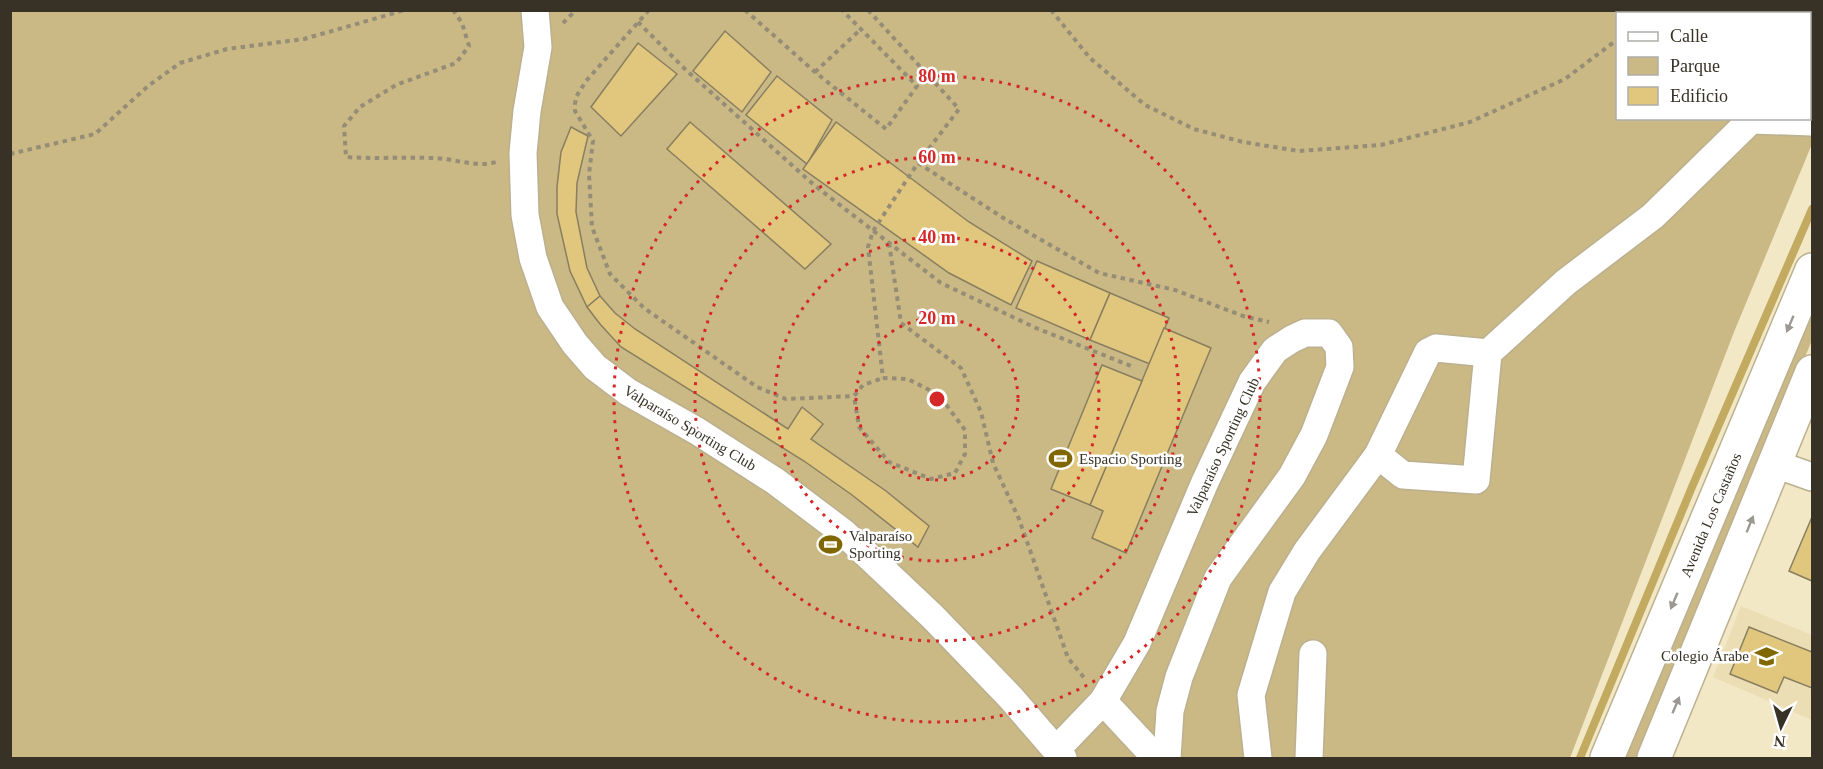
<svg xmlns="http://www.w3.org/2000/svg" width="1823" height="769" viewBox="0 0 1823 769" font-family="Georgia,serif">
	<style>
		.built { fill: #ebddb4 }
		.green { fill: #cab885; fill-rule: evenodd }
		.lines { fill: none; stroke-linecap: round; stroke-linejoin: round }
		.stream { stroke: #c2aa61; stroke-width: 8 }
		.building { fill: #e0c77d; stroke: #897f60; stroke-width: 1.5 }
		.minor-casing { stroke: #bbb08f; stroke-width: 30 }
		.major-casing { stroke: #bbb08f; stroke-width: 36 }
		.path { stroke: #958d76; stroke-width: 4; stroke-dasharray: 4.5 4.5; stroke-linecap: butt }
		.minor { stroke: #fff; stroke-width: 27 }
		.major { stroke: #fff; stroke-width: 33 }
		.oneway { fill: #9b9892 }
		.ring { fill: none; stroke: #d62828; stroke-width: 3; stroke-dasharray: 3 6 }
		.labels { text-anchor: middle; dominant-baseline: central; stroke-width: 5; stroke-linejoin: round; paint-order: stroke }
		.street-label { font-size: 15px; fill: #373225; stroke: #fff }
		.poi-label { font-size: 15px; fill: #373225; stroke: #fff; text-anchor: start }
		.centre { fill: #d62828; stroke: #fff; stroke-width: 3 }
		.ring-label { font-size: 18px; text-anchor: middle; font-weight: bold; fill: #d62828; stroke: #fff; stroke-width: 5; stroke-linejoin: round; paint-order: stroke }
	</style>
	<rect width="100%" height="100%" fill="#f3e8c6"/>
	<polygon class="built" points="1741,606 1812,635 1812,720 1713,677"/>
	<g class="green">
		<path d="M 10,11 L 1812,11 L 1812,144 L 1734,332 L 1570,758 L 11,758 ZM 1618,14 L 1810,14 L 1810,118 L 1618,118 Z"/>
		<polygon points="1812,301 1812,340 1639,758 1624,758"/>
	</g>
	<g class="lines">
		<polyline class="stream" points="1580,758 1692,487 1812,209"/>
	</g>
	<g class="building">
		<polygon points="725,31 771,72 742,112 693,71"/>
		<polygon points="638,43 677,74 621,136 591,107"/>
		<polygon points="777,76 832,120 807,164 746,115"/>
		<polygon points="690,122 831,244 805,269 667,149"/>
		<polygon points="836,122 969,222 1032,261 1011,305 949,273 803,169"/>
		<polygon points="571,127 588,136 577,183 576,212 587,268 600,296 587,307 570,271 557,214 557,187 561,152"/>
		<polygon points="1037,261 1110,293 1090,340 1016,308"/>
		<polygon points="1110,293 1169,318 1150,364 1090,340"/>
		<polygon points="600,296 615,313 635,329 788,429 802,407 823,424 811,439 886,491 929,526 918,547 852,495 804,461 621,347 600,324 587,307"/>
		<polygon points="1164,328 1211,348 1126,553 1092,538 1103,511 1090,505"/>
		<polygon points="1102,365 1142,381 1090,505 1051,489"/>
		<polygon points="1812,517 1812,581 1789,571"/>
		<polygon points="1749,627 1812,652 1812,688 1784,677 1777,693 1730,674"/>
	</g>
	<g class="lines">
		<defs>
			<g id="minor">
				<polyline points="535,10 538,47 527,111 523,153 525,215 533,258 550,307 575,344 595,367 628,392 697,431 775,481 844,533 933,617 1011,698 1063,758"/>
				<polyline points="1810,43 1812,39"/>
				<polyline points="1752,120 1812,122"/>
				<polyline points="1378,455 1403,475 1476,480 1488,353 1566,282 1653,216 1753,118"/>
				<polyline points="1775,464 1812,477"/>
				<polyline points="1103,701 1156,758"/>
				<polyline points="1056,750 1103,701 1137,643 1205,482 1252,382 1275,350 1292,339 1305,333 1329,333 1339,347 1340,367 1314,435 1292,476 1218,578 1179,677 1170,711 1167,758"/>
				<polyline points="1258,758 1251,695 1282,592 1307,551 1378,455 1428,352 1436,348 1488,353"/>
				<polyline points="1309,758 1313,654"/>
			</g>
			<g id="major">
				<polyline points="1607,758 1812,270"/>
				<polyline points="1654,758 1812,372"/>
			</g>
		</defs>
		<use href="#minor" class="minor-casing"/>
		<use href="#major" class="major-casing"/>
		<g class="path">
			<path d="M 453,10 L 462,23 L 469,46 L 456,63 L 396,85 L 360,107 L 344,126 L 346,157 C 374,159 402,157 431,158 C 453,158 475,168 496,162"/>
			<polyline points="649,10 586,81 576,97 575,104 575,111 593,141 589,174 592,227 610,274 644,308 757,387 786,399 854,396"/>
			<polyline points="745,10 815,72 886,129 917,86 842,10"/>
			<polyline points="868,10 959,109 918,163 873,231 868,247 883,378"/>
			<polyline points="1051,10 1090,58 1145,105 1194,129 1243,142 1299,151 1381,145 1470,122 1565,79 1618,39"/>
			<polyline points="1635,10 1638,14"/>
			<polyline points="1648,14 1650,10"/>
			<polyline points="638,22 685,69 814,185 941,283 1036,328 1131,366"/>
			<polyline points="563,23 576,10"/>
			<polyline points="815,72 861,29"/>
			<polyline points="10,154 95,134 148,86 180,63 227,49 304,39 405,10"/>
			<polyline points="918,163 1005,219 1099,273 1175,290 1243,316 1269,322"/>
			<polyline points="889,243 901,323 961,368 981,412 993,463 1019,519 1068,658 1086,680"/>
			<polygon points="883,378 908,379 939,395 965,430 965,454 955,473 931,479 889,462 859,427 854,396 863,385"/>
		</g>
		<use href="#minor" class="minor"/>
		<use href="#major" class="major"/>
	</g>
	<defs><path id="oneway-solid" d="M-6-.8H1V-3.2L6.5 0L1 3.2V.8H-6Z" transform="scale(1.5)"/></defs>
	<g class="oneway">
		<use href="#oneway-solid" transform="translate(1790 324) rotate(113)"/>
		<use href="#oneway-solid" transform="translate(1750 524) rotate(-68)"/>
		<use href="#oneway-solid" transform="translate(1674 601) rotate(113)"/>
		<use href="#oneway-solid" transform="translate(1676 705) rotate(-67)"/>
	</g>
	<g class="ring">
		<circle cx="937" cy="399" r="81"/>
		<circle cx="937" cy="399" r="162"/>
		<circle cx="937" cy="399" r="242"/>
		<circle cx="937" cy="399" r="323"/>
	</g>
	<defs>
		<symbol id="stadium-bare" viewBox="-9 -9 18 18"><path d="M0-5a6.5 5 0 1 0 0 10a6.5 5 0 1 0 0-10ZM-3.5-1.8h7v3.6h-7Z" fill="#816700" stroke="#fff" stroke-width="2.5" paint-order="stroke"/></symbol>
		<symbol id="school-bare" viewBox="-9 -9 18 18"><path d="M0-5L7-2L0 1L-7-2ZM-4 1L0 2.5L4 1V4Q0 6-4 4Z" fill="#816700" stroke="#fff" stroke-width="2.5" paint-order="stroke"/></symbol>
	</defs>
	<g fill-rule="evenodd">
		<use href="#stadium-bare" x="1044" y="442" width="33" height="33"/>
		<use href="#stadium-bare" x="814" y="528" width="33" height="33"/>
		<use href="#school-bare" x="1750" y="640" width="33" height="33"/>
	</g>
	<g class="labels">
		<g class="street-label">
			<text transform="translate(690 428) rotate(31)">Valparaíso Sporting Club</text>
			<text transform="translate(1223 447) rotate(-65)">Valparaíso Sporting Club</text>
			<text transform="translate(1711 515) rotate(-67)">Avenida Los Castaños</text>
		</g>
		<g class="poi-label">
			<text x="1079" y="459">Espacio Sporting</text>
			<text x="849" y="536">Valparaíso<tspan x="849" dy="17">Sporting</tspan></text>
			<text x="1749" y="656" text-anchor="end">Colegio Árabe</text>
		</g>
	</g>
	<circle cx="937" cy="399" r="9" class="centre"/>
	<g class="ring-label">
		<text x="937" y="82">80 m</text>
		<text x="937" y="163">60 m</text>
		<text x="937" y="243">40 m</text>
		<text x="937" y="324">20 m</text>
	</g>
	<rect width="1823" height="769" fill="none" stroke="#373225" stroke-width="24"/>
	<rect x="1616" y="12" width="195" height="108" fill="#ffffff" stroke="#afada8" stroke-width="1.5"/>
	<rect x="1628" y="32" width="30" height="9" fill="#ffffff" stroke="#afada8" stroke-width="1.5"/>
	<text x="1670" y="42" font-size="18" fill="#373225">Calle</text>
	<rect x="1628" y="57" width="30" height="18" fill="#cab885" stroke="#afada8" stroke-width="1.5"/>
	<text x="1670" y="72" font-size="18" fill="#373225">Parque</text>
	<rect x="1628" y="87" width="30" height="18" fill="#e0c77d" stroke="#afada8" stroke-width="1.5"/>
	<text x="1670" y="102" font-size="18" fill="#373225">Edificio</text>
	<g transform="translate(1781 727) rotate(185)" stroke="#ffffff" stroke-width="4.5" paint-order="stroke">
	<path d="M0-4.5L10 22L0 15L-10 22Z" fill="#373225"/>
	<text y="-9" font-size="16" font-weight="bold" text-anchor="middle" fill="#373225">N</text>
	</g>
</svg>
